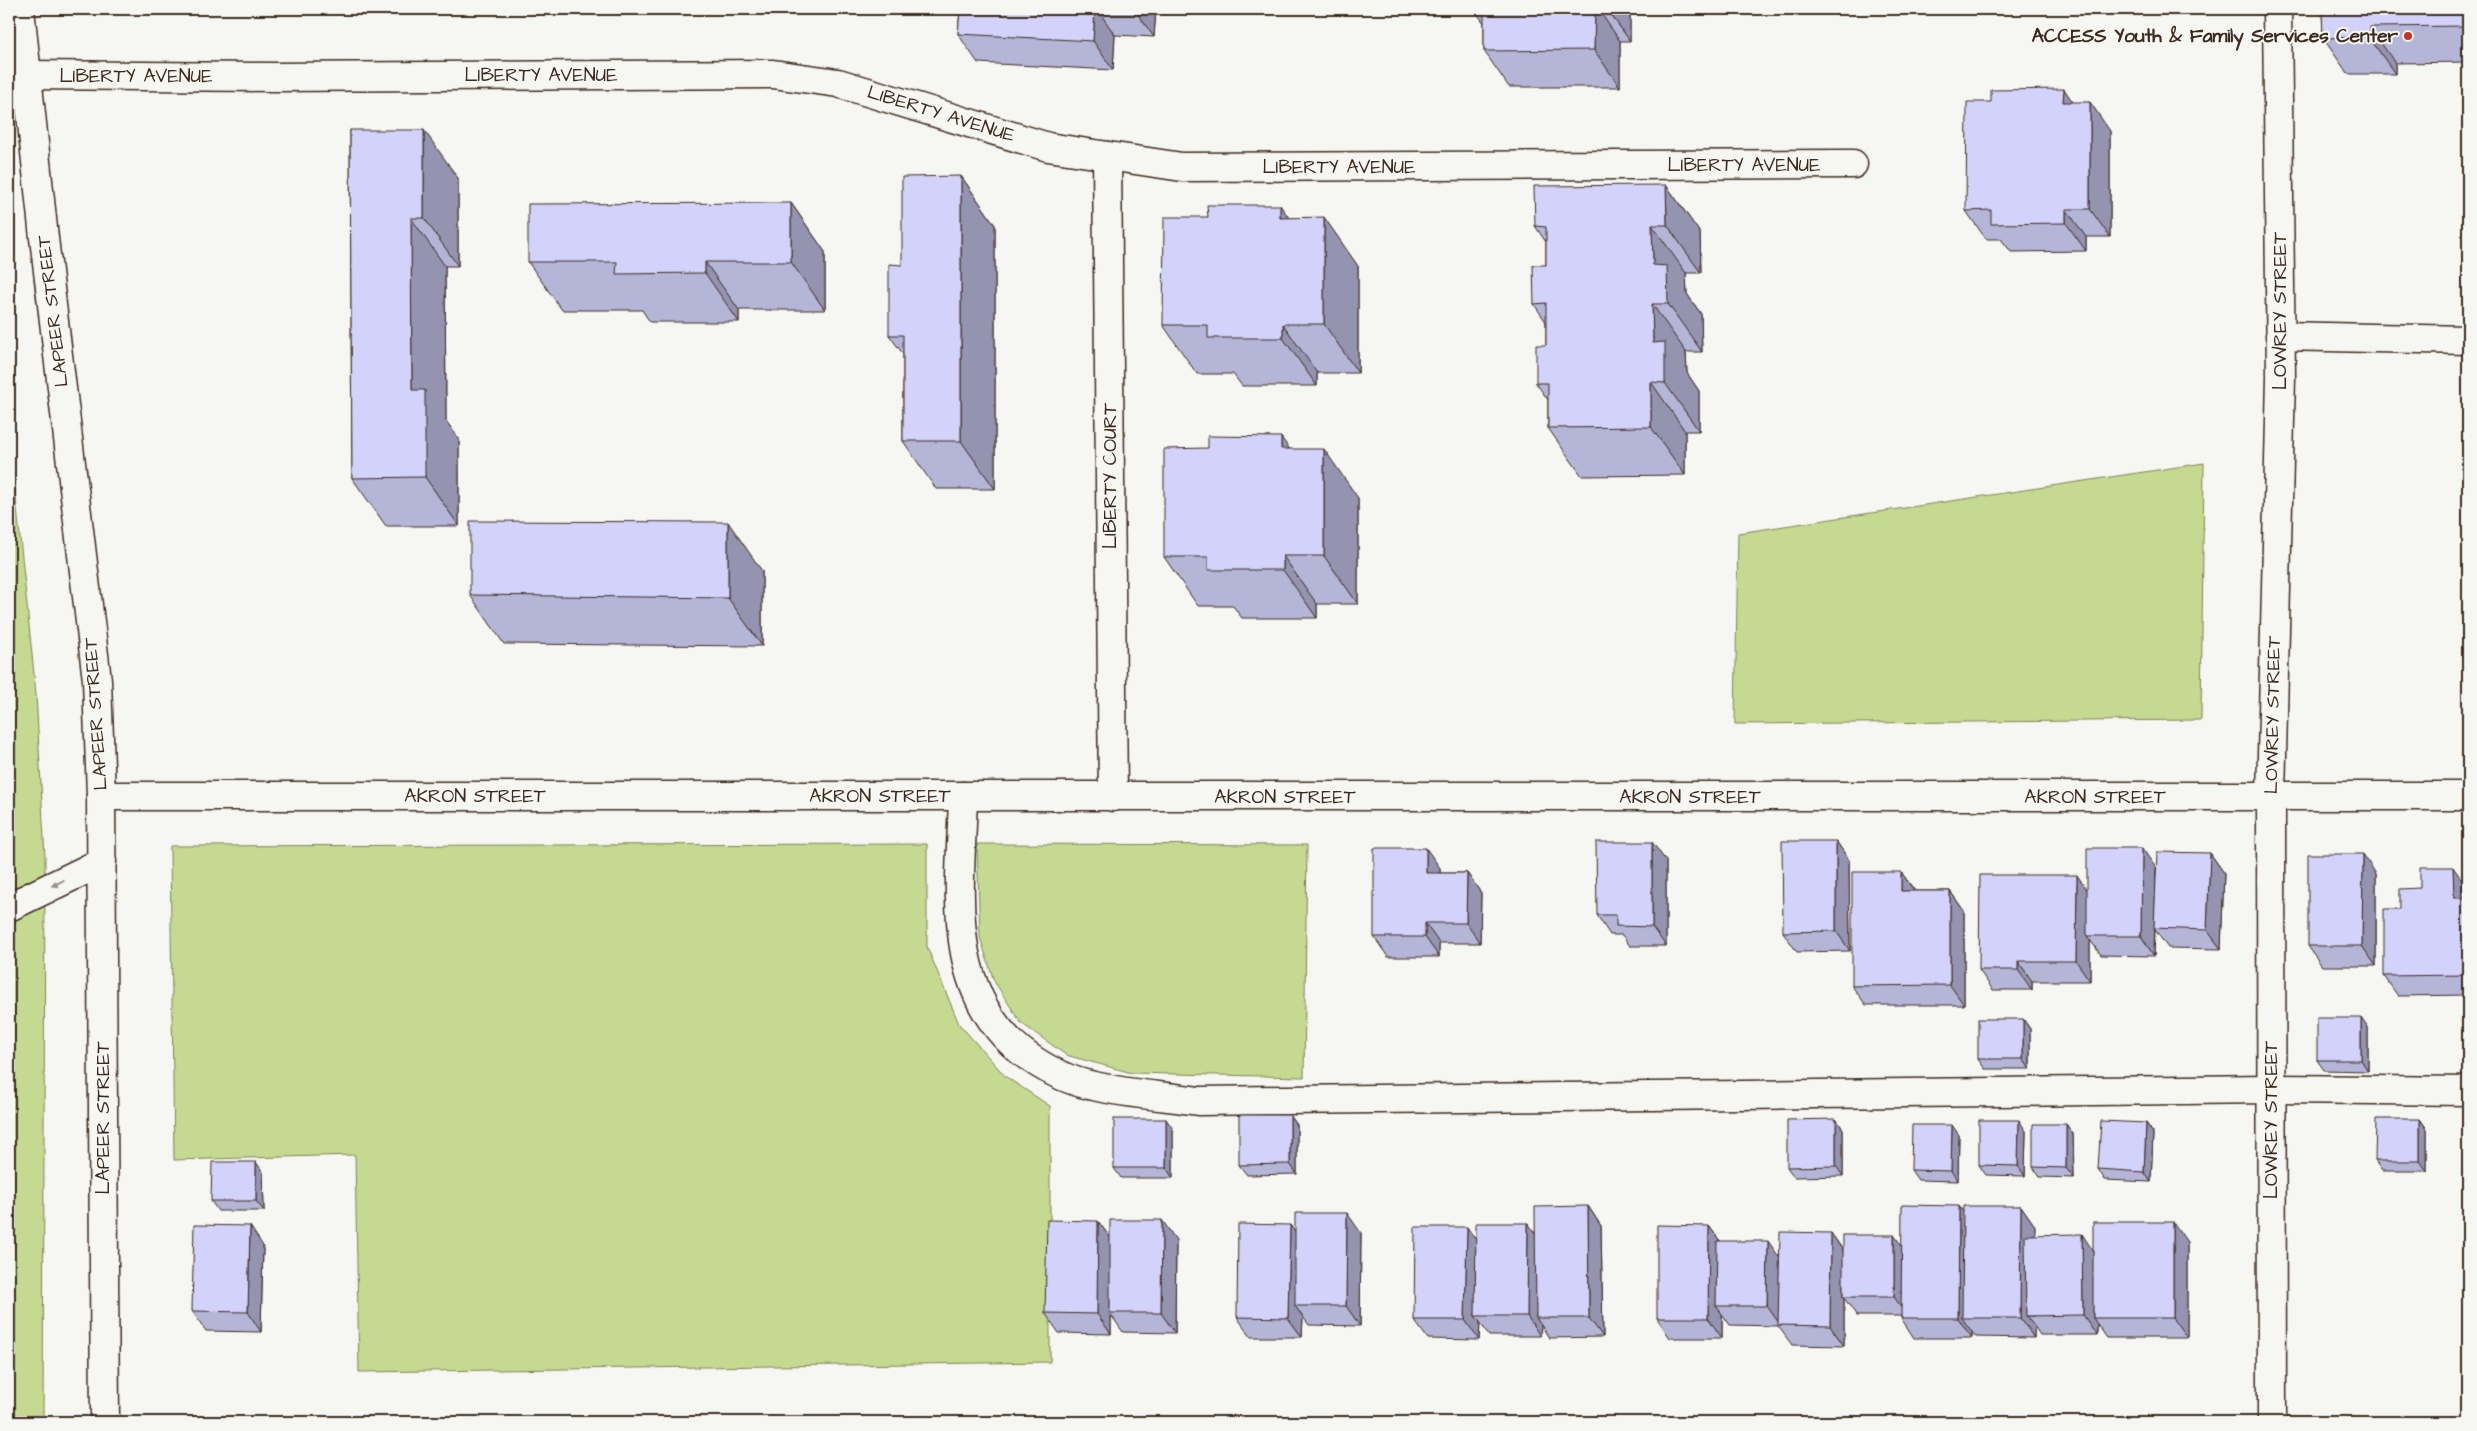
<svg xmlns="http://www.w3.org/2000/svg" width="2477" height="1431" viewBox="0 0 2477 1431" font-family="'Architects Daughter',sans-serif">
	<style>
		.green { fill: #c5da90; stroke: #808257 }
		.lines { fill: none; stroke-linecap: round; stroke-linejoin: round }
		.minor-casing { stroke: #3b2a1e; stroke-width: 31 }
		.minor { stroke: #f6f6f2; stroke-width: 28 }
		.wall { fill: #b5b5d8; stroke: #3b2a1e }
		.shaded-wall { fill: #9493b0; stroke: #3b2a1e }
		.building { fill: #d3d2fb; stroke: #3b2a1e }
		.oneway { fill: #989088 }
		.poi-dot { fill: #c8321e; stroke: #f6f6f2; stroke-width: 2 }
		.labels { text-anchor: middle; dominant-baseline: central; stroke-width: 4; stroke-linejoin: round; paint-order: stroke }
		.poi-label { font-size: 19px; font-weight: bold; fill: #3b2a1e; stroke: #f6f6f2; text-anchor: end }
		.street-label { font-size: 19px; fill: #3b2a1e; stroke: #f6f6f2 }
	</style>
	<rect width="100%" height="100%" fill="#f6f6f2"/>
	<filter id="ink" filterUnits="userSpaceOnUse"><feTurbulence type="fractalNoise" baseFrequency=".02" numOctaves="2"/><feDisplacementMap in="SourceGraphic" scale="10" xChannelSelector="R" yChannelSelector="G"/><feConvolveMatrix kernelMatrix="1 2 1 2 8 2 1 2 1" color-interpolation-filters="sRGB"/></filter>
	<g filter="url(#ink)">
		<g class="green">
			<polygon points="9,430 36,694 45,857 43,1422 9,1422"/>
			<polygon points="2204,463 2201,720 1735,724 1738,533"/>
			<polygon points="927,844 927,947 959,1024 1006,1077 1050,1106 1050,1362 359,1372 355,1155 174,1160 170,846"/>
			<polygon points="977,844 1307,845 1304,1077 1132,1073 1066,1055 1021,1023 994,981 980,937"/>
		</g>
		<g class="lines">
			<defs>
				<g id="minor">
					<polyline points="20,9 44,238 97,680 101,796 105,1422"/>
					<polyline points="27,75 274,77 773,74 838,83 1048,147 1182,167 1853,164"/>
					<polyline points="1107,156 1113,797"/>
					<polyline points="2280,336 2468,340"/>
					<polyline points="101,796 2468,796"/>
					<path d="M 963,796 C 961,886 943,989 1022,1052 C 1043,1068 1068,1081 1094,1086 C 1128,1094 1164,1096 1199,1101 L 2271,1089 L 2468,1091"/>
					<polyline points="9,907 102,862"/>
					<polyline points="2272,1422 2271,797 2281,377 2277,9"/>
				</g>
			</defs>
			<use href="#minor" class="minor-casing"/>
			<use href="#minor" class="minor"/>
		</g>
		<g class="wall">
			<polygon points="960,9 1156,9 1154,37 1115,35 1113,70 978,63 958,34"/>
			<polygon points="1474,9 1630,9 1630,41 1620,41 1620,87 1509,87 1484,51 1484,23"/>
			<polygon points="2322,9 2468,9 2468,62 2395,63 2395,74 2348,74 2323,38"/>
			<polygon points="2073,102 2110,131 2110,237 2086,237 2086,251 2011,252 2001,239 1986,239 1966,211"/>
			<polygon points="350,130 458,178 458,266 445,266 446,421 459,439 459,526 386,526 352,478"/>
			<polygon points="961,176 995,225 995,489 936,489 903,441 903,354 889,335 902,265"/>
			<polygon points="1666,185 1700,233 1701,273 1686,273 1687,294 1701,314 1702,352 1686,352 1687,373 1699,391 1699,431 1685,431 1685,475 1582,476 1548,428 1548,400 1536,383 1546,345 1546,322 1534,304 1546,265 1546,242 1535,226"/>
			<polygon points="791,203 825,252 825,310 739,310 739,322 650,322 642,310 562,310 528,262"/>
			<polygon points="1289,218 1358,266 1358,373 1317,373 1317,386 1242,386 1233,374 1197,374 1163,325"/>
			<polygon points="1290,449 1358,498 1358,604 1317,604 1317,618 1242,618 1233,606 1198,606 1164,557"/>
			<polygon points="762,571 762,646 504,644 470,595"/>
			<polygon points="1836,841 1849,860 1850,951 1797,952 1783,932"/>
			<polygon points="2210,853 2224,873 2221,949 2168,948 2155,930 2154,956 2101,955 2090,940 2090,981 2032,981 2032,990 1993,990 1979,970 2087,890 2156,868"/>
			<polygon points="1666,861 1666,946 1630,946 1622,935 1610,935 1597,915"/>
			<polygon points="1440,868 1440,873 1467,873 1481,893 1480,943 1439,943 1439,957 1388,957 1374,937"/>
			<polygon points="1901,872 1915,891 1950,891 1964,911 1964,1005 1866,1005 1852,986"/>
			<polygon points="2376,874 2376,966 2322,966 2308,946"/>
			<polygon points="2467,887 2467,898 2468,898 2468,995 2398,996 2384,976"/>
			<polygon points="2023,1019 2030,1029 2030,1069 1985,1069 1978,1059"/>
			<polygon points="2368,1028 2368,1071 2324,1070 2317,1060"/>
			<polygon points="1290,1115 1297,1125 1297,1174 1247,1175 1239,1165"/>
			<polygon points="1836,1119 1843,1129 1843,1176 1794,1177 1787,1167"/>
			<polygon points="2420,1119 2427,1129 2427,1171 2382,1171 2375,1161"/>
			<polygon points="2146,1123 2153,1133 2151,1182 2105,1180 2098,1169"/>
			<polygon points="2066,1124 2073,1134 2074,1178 2040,1177 2033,1167"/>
			<polygon points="1173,1129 1173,1178 1121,1178 1114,1168"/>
			<polygon points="2026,1131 2025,1176 1986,1175 1979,1165"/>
			<polygon points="1959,1135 1958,1181 1918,1180 1911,1170"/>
			<polygon points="263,1172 264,1211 218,1211 211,1201"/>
			<polygon points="1588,1206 1601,1226 1603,1337 1549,1338 1541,1325 1540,1336 1489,1336 1480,1322 1479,1340 1428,1339 1414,1320 1476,1240 1528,1223 1535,1234"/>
			<polygon points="2021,1206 2035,1226 2034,1235 2093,1250 2187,1242 2187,1338 2107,1338 2097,1324 2097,1335 2040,1335 2034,1326 2034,1338 1976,1337 1972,1332 1972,1338 1914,1338 1901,1318 1901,1316 1857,1316 1844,1298 1844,1346 1792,1345 1778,1326 1730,1325 1722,1314 1722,1338 1670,1338 1657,1318 1709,1226 1720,1241 1779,1256 1831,1233 1843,1250 1901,1245 1963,1211"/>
			<polygon points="1098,1221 1110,1238 1176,1240 1175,1333 1123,1332 1111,1315 1111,1334 1059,1333 1045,1313"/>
			<polygon points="1290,1225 1295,1233 1361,1233 1360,1326 1309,1325 1303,1317 1302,1337 1251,1337 1237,1317"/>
			<polygon points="263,1246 261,1332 206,1331 192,1311"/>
		</g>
		<g class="shaded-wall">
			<polygon points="1095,9 1097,9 1115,35 1113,70 1093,41"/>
			<polygon points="1134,9 1156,9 1154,37"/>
			<polygon points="1595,9 1598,9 1620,41 1620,87 1594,50"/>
			<polygon points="1607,9 1630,9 1630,41"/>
			<polygon points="2370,27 2395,63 2395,74 2369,37"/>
			<polygon points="2064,89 2084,118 2063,102"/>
			<polygon points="2090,102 2110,131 2110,237 2090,209"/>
			<polygon points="424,130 458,178 458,266 424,218"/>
			<polygon points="961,176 995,225 995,489 961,441"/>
			<polygon points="1666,185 1700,233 1701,273 1667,225"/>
			<polygon points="791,203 825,252 825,310 791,262"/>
			<polygon points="1280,205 1314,253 1280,218"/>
			<polygon points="2066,209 2086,237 2086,251 2066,223"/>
			<polygon points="1324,217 1358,266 1358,373 1324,324"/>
			<polygon points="411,218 445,266 446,421 459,439 459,526 425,477 412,390"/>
			<polygon points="1652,225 1686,273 1687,294 1701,314 1702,352 1668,304 1653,265"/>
			<polygon points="705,262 739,310 739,322 705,273"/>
			<polygon points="1652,304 1686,352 1687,373 1699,391 1699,431 1665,383 1653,343"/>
			<polygon points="1283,324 1317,373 1317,386 1283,338"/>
			<polygon points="1651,382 1685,431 1685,475 1651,427"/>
			<polygon points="1281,437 1315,485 1281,449"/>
			<polygon points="1324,449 1358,498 1358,604 1324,556"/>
			<polygon points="728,522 762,571 762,646 728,598"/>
			<polygon points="1283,556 1317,604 1317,618 1283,570"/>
			<polygon points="1836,841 1849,860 1850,951 1836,931"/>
			<polygon points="1652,842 1666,861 1666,946 1652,927"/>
			<polygon points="1426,848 1440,868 1440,893 1426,873"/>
			<polygon points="2142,848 2156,868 2154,956 2141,936"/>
			<polygon points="2210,853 2224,873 2221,949 2207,930"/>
			<polygon points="2363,854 2376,874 2376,966 2362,946"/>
			<polygon points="2453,867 2467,887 2467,918 2454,898"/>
			<polygon points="1901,872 1915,892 1901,891"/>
			<polygon points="1467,873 1481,893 1480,943 1466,923"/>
			<polygon points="2077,875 2090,894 2087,936 2090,940 2090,981 2076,961"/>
			<polygon points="1950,891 1964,911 1964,1005 1950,985"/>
			<polygon points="1425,923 1439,943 1439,957 1425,937"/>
			<polygon points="2018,961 2032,981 2032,990 2018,970"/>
			<polygon points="2361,1018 2368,1028 2368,1071 2361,1060"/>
			<polygon points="2023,1019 2030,1029 2030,1069 2023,1059"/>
			<polygon points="1290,1115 1297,1125 1297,1174 1290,1164"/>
			<polygon points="1166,1119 1173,1129 1173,1178 1166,1168"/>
			<polygon points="1836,1119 1843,1129 1843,1176 1836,1166"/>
			<polygon points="2420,1119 2427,1129 2427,1171 2420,1161"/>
			<polygon points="2019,1120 2026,1131 2025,1176 2018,1166"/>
			<polygon points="2146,1123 2153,1133 2151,1182 2144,1172"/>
			<polygon points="2066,1124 2073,1134 2074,1178 2066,1168"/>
			<polygon points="1952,1125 1959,1135 1958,1181 1951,1171"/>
			<polygon points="256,1162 263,1172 264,1211 256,1201"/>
			<polygon points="1588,1206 1601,1226 1603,1337 1589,1318"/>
			<polygon points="1959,1206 1973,1226 1962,1318 1972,1332 1972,1338 1958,1318"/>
			<polygon points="2021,1206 2035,1226 2034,1316 2026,1316 2034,1326 2034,1338 2020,1318"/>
			<polygon points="1347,1213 1361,1233 1360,1326 1346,1306"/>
			<polygon points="1162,1220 1176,1240 1175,1333 1161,1313"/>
			<polygon points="1098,1221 1112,1240 1110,1313 1111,1315 1111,1334 1097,1314"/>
			<polygon points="2173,1222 2187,1242 2187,1338 2173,1318"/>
			<polygon points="1528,1223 1542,1243 1536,1318 1541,1325 1540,1336 1527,1316"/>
			<polygon points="1290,1225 1304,1245 1295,1306 1303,1317 1302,1337 1288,1318"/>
			<polygon points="250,1226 263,1246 261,1332 248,1312"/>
			<polygon points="1709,1226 1723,1245 1716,1306 1722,1314 1722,1338 1708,1318"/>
			<polygon points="1467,1227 1481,1247 1475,1316 1480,1322 1479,1340 1465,1320"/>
			<polygon points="1831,1233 1844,1252 1843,1297 1844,1298 1844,1346 1830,1326"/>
			<polygon points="2082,1234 2095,1254 2093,1318 2097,1324 2097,1335 2083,1315"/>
			<polygon points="1894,1235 1908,1254 1908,1316 1894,1297"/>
			<polygon points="1768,1241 1782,1261 1781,1326 1767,1306"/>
		</g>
		<g class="building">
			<polygon points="960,9 1095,9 1093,41 958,34"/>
			<polygon points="1484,9 1595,9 1594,50 1484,51"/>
			<polygon points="2322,9 2468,9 2468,26 2370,27 2369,37 2323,38"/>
			<polygon points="2064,89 2063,102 2090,102 2090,209 2066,209 2066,223 1991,224 1991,210 1966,211 1967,102 1991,102 1991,90"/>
			<polygon points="350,130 424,130 424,218 411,218 412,390 425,390 425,477 352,478"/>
			<polygon points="961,176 961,441 903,441 903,335 889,335 889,264 902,265 902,177"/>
			<polygon points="1666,185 1667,225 1652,225 1653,265 1667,266 1668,304 1652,304 1653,343 1665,342 1665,383 1651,382 1651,427 1548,428 1548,383 1536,383 1536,345 1546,345 1546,303 1534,304 1533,265 1546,265 1546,227 1535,226 1534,186"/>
			<polygon points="791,203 791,262 705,262 705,273 616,274 617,262 528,262 528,204"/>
			<polygon points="1207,205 1280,205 1280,218 1324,217 1324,324 1283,324 1283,338 1208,338 1208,325 1163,325 1164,217 1208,217"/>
			<polygon points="1208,436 1281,437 1281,449 1324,449 1324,556 1283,556 1283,570 1208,570 1208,557 1164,557 1164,449 1208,448"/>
			<polygon points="470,521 728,522 728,598 470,595"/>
			<polygon points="1782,841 1836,841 1836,931 1783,932"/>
			<polygon points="1596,842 1652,842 1652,927 1616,926 1616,915 1597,915"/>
			<polygon points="1374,848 1426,848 1426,873 1467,873 1466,923 1425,923 1425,937 1374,937"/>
			<polygon points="2087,848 2142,848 2141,936 2087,936"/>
			<polygon points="2157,852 2210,853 2207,930 2154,928"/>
			<polygon points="2308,854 2363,854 2362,946 2308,946"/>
			<polygon points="2420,867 2453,867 2454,898 2468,898 2468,975 2384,976 2384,909 2400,909 2400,889 2420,888"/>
			<polygon points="1852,872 1901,872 1901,891 1950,891 1950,985 1852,986"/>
			<polygon points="1980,875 2077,875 2076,961 2018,961 2018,970 1979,970"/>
			<rect x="2317" y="1018" width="44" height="42"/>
			<rect x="1978" y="1019" width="45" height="40"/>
			<polygon points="1239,1115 1290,1115 1290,1164 1239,1165"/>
			<rect x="1114" y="1119" width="52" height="49"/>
			<polygon points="1836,1119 1836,1166 1787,1167 1787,1120"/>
			<polygon points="2376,1119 2420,1119 2420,1161 2375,1161"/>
			<polygon points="1979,1120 2019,1120 2018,1166 1979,1165"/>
			<polygon points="2101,1121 2146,1123 2144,1172 2098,1169"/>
			<polygon points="2033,1124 2066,1124 2066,1168 2033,1167"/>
			<polygon points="1912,1125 1952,1125 1951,1171 1911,1170"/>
			<polygon points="212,1162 256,1162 256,1201 211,1201"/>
			<polygon points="1902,1205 1959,1206 1958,1318 1901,1318"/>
			<polygon points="1588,1206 1589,1318 1536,1318 1535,1207"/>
			<polygon points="1963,1206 2021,1206 2020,1318 1962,1318"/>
			<polygon points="1295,1213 1347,1213 1346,1306 1295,1306"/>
			<polygon points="1047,1220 1098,1221 1097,1314 1045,1313"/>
			<polygon points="1110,1220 1162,1220 1161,1313 1110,1313"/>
			<rect x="2093" y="1222" width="80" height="96"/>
			<polygon points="1476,1223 1528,1223 1527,1316 1475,1316"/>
			<polygon points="1238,1224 1290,1225 1288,1318 1237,1317"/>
			<polygon points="194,1225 250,1226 248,1312 192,1311"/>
			<polygon points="1657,1225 1709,1226 1708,1318 1657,1318"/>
			<polygon points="1415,1227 1467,1227 1465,1320 1414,1320"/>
			<polygon points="1780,1232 1831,1233 1830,1326 1778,1325"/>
			<polygon points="2082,1234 2083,1315 2026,1316 2025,1235"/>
			<rect x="1843" y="1235" width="51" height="62"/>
			<polygon points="1717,1241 1768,1241 1767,1306 1716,1306"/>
		</g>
		<defs><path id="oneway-solid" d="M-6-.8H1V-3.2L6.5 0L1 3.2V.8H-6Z" transform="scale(1.25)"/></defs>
		<use class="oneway" href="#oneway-solid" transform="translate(58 883) rotate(154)"/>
	</g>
	<circle class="poi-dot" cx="2408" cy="36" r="5"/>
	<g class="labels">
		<g class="poi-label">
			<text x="2398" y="36">ACCESS Youth &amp; Family Services Center</text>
		</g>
		<g class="street-label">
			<text x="541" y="75">LIBERTY AVENUE</text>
			<text x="136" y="76">LIBERTY AVENUE</text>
			<text transform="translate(941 114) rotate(17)">LIBERTY AVENUE</text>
			<text x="1744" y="165">LIBERTY AVENUE</text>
			<text x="1339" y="167">LIBERTY AVENUE</text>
			<text transform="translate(53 311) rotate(-97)">LAPEER STREET</text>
			<text transform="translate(2280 311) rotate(-90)">LOWREY STREET</text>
			<text transform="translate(1110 476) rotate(-90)">LIBERTY COURT</text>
			<text transform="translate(96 714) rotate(-94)">LAPEER STREET</text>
			<text transform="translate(2273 715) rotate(-89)">LOWREY STREET</text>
			<text x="475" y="796">AKRON STREET</text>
			<text x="880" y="796">AKRON STREET</text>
			<text x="1285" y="797">AKRON STREET</text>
			<text x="1690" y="797">AKRON STREET</text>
			<text x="2095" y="797">AKRON STREET</text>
			<text transform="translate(103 1118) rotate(-90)">LAPEER STREET</text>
			<text transform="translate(2271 1120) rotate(-90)">LOWREY STREET</text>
		</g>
	</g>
	<rect width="2477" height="1431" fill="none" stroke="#f6f6f2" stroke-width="30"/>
	<rect x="15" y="15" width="2447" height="1401" fill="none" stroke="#3b2a1e" stroke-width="2" filter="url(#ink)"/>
</svg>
